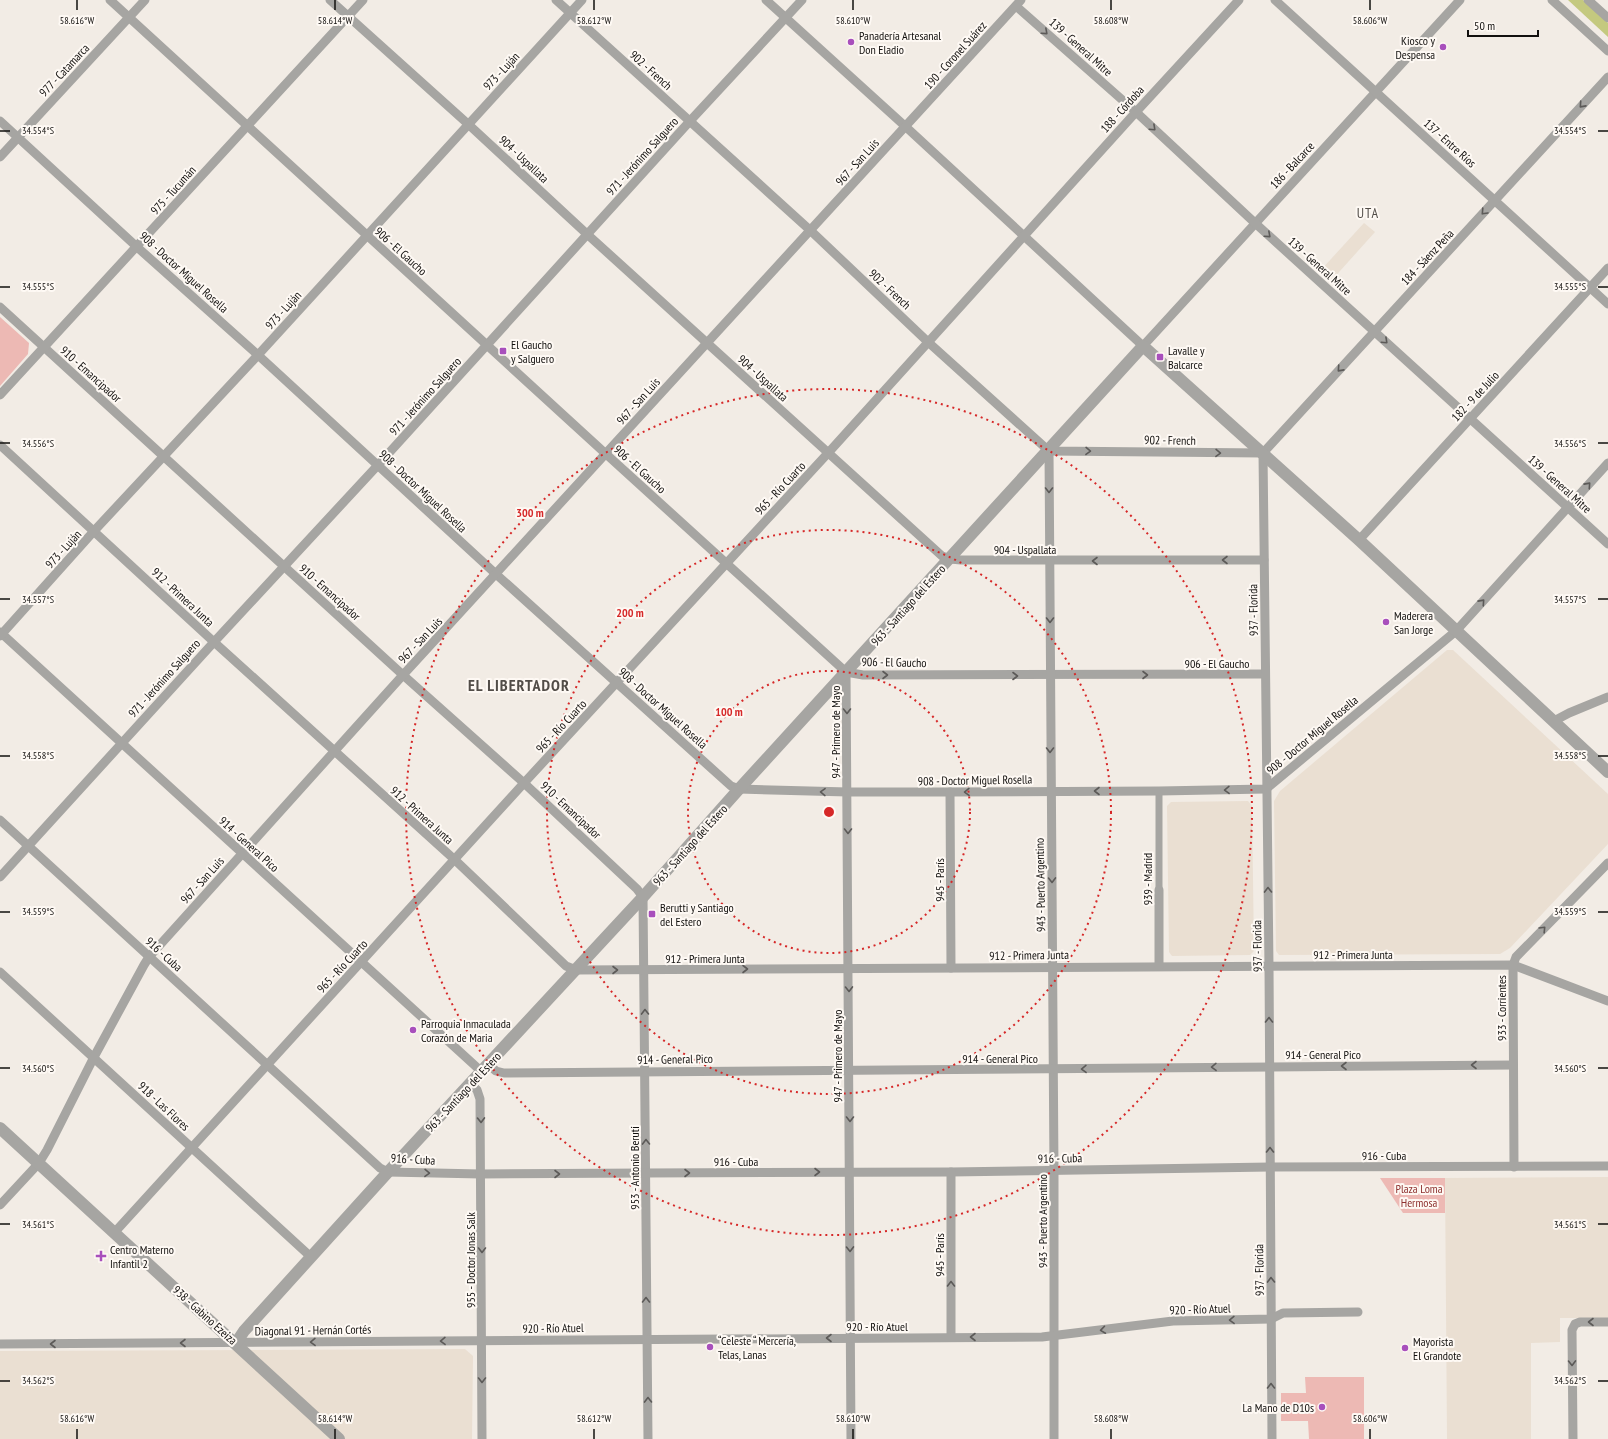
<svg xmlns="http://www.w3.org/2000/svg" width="1608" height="1439" viewBox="0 0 1608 1439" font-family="'PT Sans Narrow',sans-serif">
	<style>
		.built { fill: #eadfd2 }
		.green { fill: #edb9b4 }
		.water { fill: #c4c97f }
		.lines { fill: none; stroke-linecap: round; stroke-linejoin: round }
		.pedestrian { stroke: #a6a5a2; stroke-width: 7 }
		.minor { stroke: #a6a5a2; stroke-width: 9 }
		.tertiary { stroke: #a6a5a2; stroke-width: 12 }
		.oneway { stroke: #5c5a58 }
		.ticks { fill: none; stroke: #12100e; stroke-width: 1.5 }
		.ring { fill: none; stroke: #d62828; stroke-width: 2; stroke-dasharray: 2 4 }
		.poi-dot { fill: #a84fbc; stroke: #fef9f4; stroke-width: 1.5 }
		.labels { text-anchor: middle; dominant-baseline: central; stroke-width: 4; stroke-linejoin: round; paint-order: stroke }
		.poi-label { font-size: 12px; fill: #12100e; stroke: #fef9f4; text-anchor: start }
		.street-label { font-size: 12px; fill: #12100e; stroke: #fef9f4 }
		.park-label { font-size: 12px; fill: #8e312f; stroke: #fef9f4 }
		.quarter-label { font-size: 14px; letter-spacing: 1px; fill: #524d48; stroke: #fef9f4 }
		.district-label { font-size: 16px; font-weight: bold; letter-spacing: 1px; fill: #524d48; stroke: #fef9f4 }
		.ticks-label { font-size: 10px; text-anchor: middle; fill: #12100e; stroke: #fef9f4; stroke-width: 4; stroke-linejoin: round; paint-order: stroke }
		.centre { fill: #d62828; stroke: #fef9f4; stroke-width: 2 }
		.ring-label { font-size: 12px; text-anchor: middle; font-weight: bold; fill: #d62828; stroke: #fef9f4; stroke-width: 4; stroke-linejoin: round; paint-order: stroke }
	</style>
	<rect width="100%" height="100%" fill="#f2ece5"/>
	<g class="built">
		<polygon points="1364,223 1375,232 1331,281 1320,271"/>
		<polygon points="1447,650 1453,650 1608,794 1608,844 1510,948 1500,954 1279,955 1276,951 1274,801 1280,791"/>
		<polygon points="1248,801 1252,806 1254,951 1250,955 1172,956 1169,952 1167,806 1171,802"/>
		<polygon points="1608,1177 1608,1318 1560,1318 1560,1342 1531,1343 1531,1439 1447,1439 1445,1178"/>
		<polygon points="465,1349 473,1356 472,1439 0,1439 0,1351"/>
	</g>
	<g class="green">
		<polygon points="0,317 29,343 28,354 0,386"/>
		<polygon points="1380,1178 1445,1178 1445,1213 1403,1213"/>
		<polygon points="1305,1377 1364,1377 1364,1439 1309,1439 1308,1421 1281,1421 1281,1393 1306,1393"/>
	</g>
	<polygon class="water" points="1568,0 1583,0 1608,23 1608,37"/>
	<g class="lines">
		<polyline class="pedestrian" points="1159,791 1159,890"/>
		<g class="minor">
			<polyline points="110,0 606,454 846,672 863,675 1265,674"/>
			<polyline points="330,0 468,124 588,235 942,556 950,559 961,560 1264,560"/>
			<polyline points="556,0 811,231 928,342 1049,451 1263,453"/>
			<polyline points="766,0 906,127 1143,346 1460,0"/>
			<polyline points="1275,0 1608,304"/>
			<polyline points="1552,0 1608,51"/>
			<polyline points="1588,0 1608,18"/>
			<polyline points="1016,6 1136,112 1255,223 1608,544"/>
			<polyline points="0,121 137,247 258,355 497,575 731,786 739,789 848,792 950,792 1159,791 1266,789 1456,631 1608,463"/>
			<polyline points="0,157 145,0"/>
			<polyline points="0,307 403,675 524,783 637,889 643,897 648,1439"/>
			<polyline points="0,395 363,0"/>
			<polyline points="0,445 214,642 455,860 566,966 576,970 1513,965 1608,1001"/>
			<polyline points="1049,451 1054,1170 1054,1439"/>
			<polyline points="1263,453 1269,966 1272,1439"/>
			<polyline points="1263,453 1608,77"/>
			<polyline points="1359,540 1608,268"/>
			<polyline points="0,632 482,1072"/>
			<polyline points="0,636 94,531 258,355 582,0"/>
			<polyline points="846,672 851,1439"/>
			<polyline points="1554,721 1569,713 1608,697"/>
			<polyline points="950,792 951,968"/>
			<polyline points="0,820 380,1168 388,1172 481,1174 646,1173 951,1172 1270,1167 1608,1166"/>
			<polyline points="0,877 214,642 378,465 690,121 802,0"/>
			<polyline points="1159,890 1159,966"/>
			<polyline points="0,972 311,1257"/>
			<polyline points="489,1065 496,1071 504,1073 1513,1065"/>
			<polyline points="471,1084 477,1090 480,1099 482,1439"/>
			<polyline points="1514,1167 1513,965 1516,957 1608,863"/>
			<polyline points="951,1172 951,1337"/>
			<polyline points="0,1205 39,1163 47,1150 94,1057 144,965 149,957 403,675 1021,0"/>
			<polyline points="114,1233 524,783 829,452 1136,112 1239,0"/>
			<polyline points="0,1344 1042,1337 1173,1321 1271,1319 1283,1313 1358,1312"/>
			<polyline points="1573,1439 1572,1330 1575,1324 1580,1322 1608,1322"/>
		</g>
		<g class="tertiary">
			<polyline points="0,1128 339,1439"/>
			<polyline points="236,1343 244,1331 388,1172 643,897 739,789 1143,346 1359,540 1608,772"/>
		</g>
	</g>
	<defs><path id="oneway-chevron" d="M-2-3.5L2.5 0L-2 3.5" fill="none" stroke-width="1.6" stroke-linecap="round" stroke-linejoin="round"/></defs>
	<g class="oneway">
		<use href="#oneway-chevron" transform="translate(1045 32) rotate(42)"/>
		<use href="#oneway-chevron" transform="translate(1582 105) rotate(132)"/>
		<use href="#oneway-chevron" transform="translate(1153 128) rotate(43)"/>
		<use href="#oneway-chevron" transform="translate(1484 212) rotate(133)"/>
		<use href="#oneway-chevron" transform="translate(1268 235) rotate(42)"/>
		<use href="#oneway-chevron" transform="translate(1385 341) rotate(43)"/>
		<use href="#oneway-chevron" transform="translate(1340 369) rotate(132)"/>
		<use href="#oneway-chevron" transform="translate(1088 451) rotate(1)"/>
		<use href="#oneway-chevron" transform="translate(1218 453) rotate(1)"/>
		<use href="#oneway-chevron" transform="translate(1588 485) rotate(-48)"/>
		<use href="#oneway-chevron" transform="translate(1049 490) rotate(90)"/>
		<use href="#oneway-chevron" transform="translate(1225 560) rotate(180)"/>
		<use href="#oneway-chevron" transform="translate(1095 561) rotate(180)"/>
		<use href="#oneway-chevron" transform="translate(1482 602) rotate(-48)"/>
		<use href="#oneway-chevron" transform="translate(1050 620) rotate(90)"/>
		<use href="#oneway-chevron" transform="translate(885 675)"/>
		<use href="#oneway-chevron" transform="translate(1145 675)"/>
		<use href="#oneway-chevron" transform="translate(1015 676)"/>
		<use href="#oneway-chevron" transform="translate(847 711) rotate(90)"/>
		<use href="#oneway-chevron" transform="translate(1050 750) rotate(90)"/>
		<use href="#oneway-chevron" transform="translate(1227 790) rotate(179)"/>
		<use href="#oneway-chevron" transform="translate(1097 791) rotate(-180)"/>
		<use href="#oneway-chevron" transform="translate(823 792) rotate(-179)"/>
		<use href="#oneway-chevron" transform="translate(967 792) rotate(179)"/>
		<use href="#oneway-chevron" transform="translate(848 831) rotate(90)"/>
		<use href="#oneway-chevron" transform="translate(1052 880) rotate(89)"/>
		<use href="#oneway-chevron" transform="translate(1268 890) rotate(-91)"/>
		<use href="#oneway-chevron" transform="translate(1543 929) rotate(-46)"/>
		<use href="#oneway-chevron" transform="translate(745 969)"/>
		<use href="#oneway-chevron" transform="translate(615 970)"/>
		<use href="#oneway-chevron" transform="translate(849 989) rotate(89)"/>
		<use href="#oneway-chevron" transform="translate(645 1012) rotate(-91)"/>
		<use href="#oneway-chevron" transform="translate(1269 1020) rotate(-90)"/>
		<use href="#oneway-chevron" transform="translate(1474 1065) rotate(180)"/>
		<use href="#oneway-chevron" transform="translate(1344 1066) rotate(180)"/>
		<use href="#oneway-chevron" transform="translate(1214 1067) rotate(179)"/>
		<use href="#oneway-chevron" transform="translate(1084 1069) rotate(179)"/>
		<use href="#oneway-chevron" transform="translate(850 1119) rotate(90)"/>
		<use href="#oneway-chevron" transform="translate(481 1120) rotate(89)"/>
		<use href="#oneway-chevron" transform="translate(646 1142) rotate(-91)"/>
		<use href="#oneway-chevron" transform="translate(1270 1150) rotate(-90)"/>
		<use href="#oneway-chevron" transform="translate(817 1172)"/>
		<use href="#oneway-chevron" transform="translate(427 1173) rotate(1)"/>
		<use href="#oneway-chevron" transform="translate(687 1173)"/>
		<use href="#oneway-chevron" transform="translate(557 1174)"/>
		<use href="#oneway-chevron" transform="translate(850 1249) rotate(89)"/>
		<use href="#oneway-chevron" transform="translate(482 1250) rotate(90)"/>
		<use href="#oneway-chevron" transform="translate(1271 1280) rotate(-91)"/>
		<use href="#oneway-chevron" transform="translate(951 1284) rotate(-90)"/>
		<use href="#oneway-chevron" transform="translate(646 1300) rotate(-90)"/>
		<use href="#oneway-chevron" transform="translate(1232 1320) rotate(179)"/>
		<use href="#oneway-chevron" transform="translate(1591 1322) rotate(180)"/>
		<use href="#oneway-chevron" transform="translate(1103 1330) rotate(172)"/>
		<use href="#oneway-chevron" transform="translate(973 1337) rotate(180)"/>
		<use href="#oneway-chevron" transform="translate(829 1338) rotate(180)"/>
		<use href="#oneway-chevron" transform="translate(443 1341) rotate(179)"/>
		<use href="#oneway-chevron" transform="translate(313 1342) rotate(179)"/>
		<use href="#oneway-chevron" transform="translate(183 1343) rotate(180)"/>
		<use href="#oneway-chevron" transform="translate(53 1344) rotate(180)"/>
		<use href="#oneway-chevron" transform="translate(1572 1363) rotate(89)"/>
		<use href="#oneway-chevron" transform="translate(482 1380) rotate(90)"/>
		<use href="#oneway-chevron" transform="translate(1271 1386) rotate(-90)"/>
		<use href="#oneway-chevron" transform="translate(648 1400) rotate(-91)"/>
	</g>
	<path class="ticks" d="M 77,0 L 77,10M 335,0 L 335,10M 594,0 L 594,10M 853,0 L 853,10M 1111,0 L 1111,10M 1370,0 L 1370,10M 0,131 L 10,131M 1598,131 L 1608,131M 0,287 L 10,287M 1598,287 L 1608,287M 0,443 L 10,443M 1598,443 L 1608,443M 0,599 L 10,599M 1598,599 L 1608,599M 0,756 L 10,756M 1598,756 L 1608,756M 0,912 L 10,912M 1598,912 L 1608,912M 0,1068 L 10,1068M 1598,1068 L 1608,1068M 0,1224 L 10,1224M 1598,1224 L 1608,1224M 0,1381 L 10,1381M 1598,1381 L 1608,1381M 77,1429 L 77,1439M 335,1429 L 335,1439M 594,1429 L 594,1439M 853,1429 L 853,1439M 1111,1429 L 1111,1439M 1370,1429 L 1370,1439"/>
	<g class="ring">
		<circle cx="829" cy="812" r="141"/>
		<circle cx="829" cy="812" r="282"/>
		<circle cx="829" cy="812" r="423"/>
	</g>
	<g class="poi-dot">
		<circle cx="851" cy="42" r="4"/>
		<circle cx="1443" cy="47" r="4"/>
		<rect x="499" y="347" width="8" height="8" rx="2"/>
		<rect x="1156" y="353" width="8" height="8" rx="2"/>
		<circle cx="1386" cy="622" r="4"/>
		<rect x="648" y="910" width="8" height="8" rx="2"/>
		<circle cx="413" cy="1030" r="4"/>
		<path d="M99 1250h4v4h4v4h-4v4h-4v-4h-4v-4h4z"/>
		<circle cx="710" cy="1347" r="4"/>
		<circle cx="1405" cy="1348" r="4"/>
		<circle cx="1322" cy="1407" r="4"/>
	</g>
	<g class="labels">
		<g class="poi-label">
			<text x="859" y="35">Panadería Artesanal<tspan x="859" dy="14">Don Eladio</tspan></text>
			<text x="1435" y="40" text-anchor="end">Kiosco y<tspan x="1435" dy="14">Despensa</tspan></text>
			<text x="511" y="344">El Gaucho<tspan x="511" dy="14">y Salguero</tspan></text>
			<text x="1168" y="350">Lavalle y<tspan x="1168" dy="14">Balcarce</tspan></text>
			<text x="1394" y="615">Maderera<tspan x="1394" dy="14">San Jorge</tspan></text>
			<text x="660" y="907">Berutti y Santiago<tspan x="660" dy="14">del Estero</tspan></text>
			<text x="421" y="1023">Parroquia Inmaculada<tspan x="421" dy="14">Corazón de Maria</tspan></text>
			<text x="110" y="1249">Centro Materno<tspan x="110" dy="14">Infantil 2</tspan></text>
			<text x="718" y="1340">“Celeste “ Mercería,<tspan x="718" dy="14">Telas, Lanas</tspan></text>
			<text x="1413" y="1341">Mayorista<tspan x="1413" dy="14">El Grandote</tspan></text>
			<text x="1314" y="1407" text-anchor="end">La Mano de D10s</text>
		</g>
		<g class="street-label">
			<text transform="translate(1081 47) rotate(42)">139 - General Mitre</text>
			<text transform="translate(955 55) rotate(-48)">190 - Coronel Suárez</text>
			<text transform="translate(64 70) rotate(-47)">977 - Catamarca</text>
			<text transform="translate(651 70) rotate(42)">902 - French</text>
			<text transform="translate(501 71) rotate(-47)">973 - Luján</text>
			<text transform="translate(1122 109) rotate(-48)">188 - Córdoba</text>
			<text transform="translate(1450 143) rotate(42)">137 - Entre Ríos</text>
			<text transform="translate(642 156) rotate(-48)">971 - Jerónimo Salguero</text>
			<text transform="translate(524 159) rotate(43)">904 - Uspallata</text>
			<text transform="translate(857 162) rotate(-48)">967 - San Luis</text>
			<text transform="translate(1292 165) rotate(-47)">186 - Balcarce</text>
			<text transform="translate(173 190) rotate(-48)">975 - Tucumán</text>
			<text transform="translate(401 251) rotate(42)">906 - El Gaucho</text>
			<text transform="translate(1427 257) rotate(-47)">184 - Sáenz Peña</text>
			<text transform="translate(1320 266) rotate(42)">139 - General Mitre</text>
			<text transform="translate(184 272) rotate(42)">908 - Doctor Miguel Rosella</text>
			<text transform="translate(890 289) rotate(43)">902 - French</text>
			<text transform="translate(283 310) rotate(-48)">973 - Luján</text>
			<text transform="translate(91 374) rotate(42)">910 - Emancipador</text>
			<text transform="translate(763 378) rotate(42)">904 - Uspallata</text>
			<text transform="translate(425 396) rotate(-48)">971 - Jerónimo Salguero</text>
			<text transform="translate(1475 396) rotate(-47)">182 - 9 de Julio</text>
			<text transform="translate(638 401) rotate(-48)">967 - San Luis</text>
			<text transform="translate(1170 440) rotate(1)">902 - French</text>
			<text transform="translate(640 469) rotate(42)">906 - El Gaucho</text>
			<text transform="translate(1560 484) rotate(42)">139 - General Mitre</text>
			<text transform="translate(780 488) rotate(-47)">965 - Río Cuarto</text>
			<text transform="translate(423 491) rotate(43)">908 - Doctor Miguel Rosella</text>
			<text transform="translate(63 549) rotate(-48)">973 - Luján</text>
			<text x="1025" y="549">904 - Uspallata</text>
			<text transform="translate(330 592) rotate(42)">910 - Emancipador</text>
			<text transform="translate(183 597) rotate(43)">912 - Primera Junta</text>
			<text transform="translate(908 605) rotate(-48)">963 - Santiago del Estero</text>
			<text transform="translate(1253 610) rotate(-91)">937 - Florida</text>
			<text transform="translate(420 640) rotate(-47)">967 - San Luis</text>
			<text transform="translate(894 662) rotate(1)">906 - El Gaucho</text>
			<text x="1217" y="663">906 - El Gaucho</text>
			<text transform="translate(164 678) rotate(-48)">971 - Jerónimo Salguero</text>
			<text transform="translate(663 708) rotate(42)">908 - Doctor Miguel Rosella</text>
			<text transform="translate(561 726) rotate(-47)">965 - Río Cuarto</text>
			<text transform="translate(835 732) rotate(-90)">947 - Primero de Mayo</text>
			<text transform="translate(1312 735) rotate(-40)">908 - Doctor Miguel Rosella</text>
			<text transform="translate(975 780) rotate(-1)">908 - Doctor Miguel Rosella</text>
			<text transform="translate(571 810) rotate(43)">910 - Emancipador</text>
			<text transform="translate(422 815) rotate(42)">912 - Primera Junta</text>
			<text transform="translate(249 844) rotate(42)">914 - General Pico</text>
			<text transform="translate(690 845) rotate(-48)">963 - Santiago del Estero</text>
			<text transform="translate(1147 879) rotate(-90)">939 - Madrid</text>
			<text transform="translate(202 880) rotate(-48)">967 - San Luis</text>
			<text transform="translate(939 880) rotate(-90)">945 - París</text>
			<text transform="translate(1040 885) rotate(-91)">943 - Puerto Argentino</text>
			<text transform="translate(1257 946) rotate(-91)">937 - Florida</text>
			<text transform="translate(164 954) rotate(42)">916 - Cuba</text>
			<text x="1353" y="954">912 - Primera Junta</text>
			<text transform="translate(1029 955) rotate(-1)">912 - Primera Junta</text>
			<text x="705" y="958">912 - Primera Junta</text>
			<text transform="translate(342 966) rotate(-47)">965 - Río Cuarto</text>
			<text transform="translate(1501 1008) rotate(-90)">933 - Corrientes</text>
			<text x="1323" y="1054">914 - General Pico</text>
			<text transform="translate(837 1056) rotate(-90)">947 - Primero de Mayo</text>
			<text x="1000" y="1058">914 - General Pico</text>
			<text transform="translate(675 1059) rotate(-1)">914 - General Pico</text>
			<text transform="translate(463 1092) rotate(-47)">963 - Santiago del Estero</text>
			<text transform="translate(164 1106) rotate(43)">918 - Las Flores</text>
			<text x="1384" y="1155">916 - Cuba</text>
			<text transform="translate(1060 1158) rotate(-1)">916 - Cuba</text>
			<text transform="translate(413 1159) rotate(3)">916 - Cuba</text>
			<text x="736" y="1161">916 - Cuba</text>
			<text transform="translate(634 1168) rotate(-90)">953 - Antonio Beruti</text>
			<text transform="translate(1042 1221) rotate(-90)">943 - Puerto Argentino</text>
			<text transform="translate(939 1255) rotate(-90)">945 - París</text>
			<text transform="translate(470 1260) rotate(-90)">955 - Doctor Jonas Salk</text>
			<text transform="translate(1259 1270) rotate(-91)">937 - Florida</text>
			<text transform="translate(1200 1309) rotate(-2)">920 - Río Atuel</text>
			<text transform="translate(205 1315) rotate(42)">938 - Gabino Ezeiza</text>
			<text x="877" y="1326">920 - Río Atuel</text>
			<text transform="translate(553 1328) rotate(-1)">920 - Río Atuel</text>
			<text transform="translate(313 1330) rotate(-1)">Diagonal 91 - Hernán Cortés</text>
		</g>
		<g class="park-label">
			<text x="1419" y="1188">Plaza Loma<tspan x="1419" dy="14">Hermosa</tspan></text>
		</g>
		<g class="quarter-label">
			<text x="1368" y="213">UTA</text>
		</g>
		<g class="district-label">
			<text x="519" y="685">EL LIBERTADOR</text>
		</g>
	</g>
	<g class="ticks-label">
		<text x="77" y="24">58.616°W</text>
		<text x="335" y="24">58.614°W</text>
		<text x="594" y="24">58.612°W</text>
		<text x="853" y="24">58.610°W</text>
		<text x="1111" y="24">58.608°W</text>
		<text x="1370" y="24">58.606°W</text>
		<text x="38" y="134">34.554°S</text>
		<text x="1570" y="134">34.554°S</text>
		<text x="38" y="290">34.555°S</text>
		<text x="1570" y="290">34.555°S</text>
		<text x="38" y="447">34.556°S</text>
		<text x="1570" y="447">34.556°S</text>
		<text x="38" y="603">34.557°S</text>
		<text x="1570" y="603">34.557°S</text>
		<text x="38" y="759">34.558°S</text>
		<text x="1570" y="759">34.558°S</text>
		<text x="38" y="915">34.559°S</text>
		<text x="1570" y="915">34.559°S</text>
		<text x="38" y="1072">34.560°S</text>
		<text x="1570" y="1072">34.560°S</text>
		<text x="38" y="1228">34.561°S</text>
		<text x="1570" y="1228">34.561°S</text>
		<text x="38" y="1384">34.562°S</text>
		<text x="1570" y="1384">34.562°S</text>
		<text x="77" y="1422">58.616°W</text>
		<text x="335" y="1422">58.614°W</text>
		<text x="594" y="1422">58.612°W</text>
		<text x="853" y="1422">58.610°W</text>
		<text x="1111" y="1422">58.608°W</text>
		<text x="1370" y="1422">58.606°W</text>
	</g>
	<circle cx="829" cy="812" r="6" class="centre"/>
	<g class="ring-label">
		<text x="530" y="517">300 m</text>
		<text x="630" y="617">200 m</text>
		<text x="729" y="716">100 m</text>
	</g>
	<path d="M1468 30v6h70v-6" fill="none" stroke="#12100e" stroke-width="2"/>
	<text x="1474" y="30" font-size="12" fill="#12100e" stroke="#fef9f4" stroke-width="3" paint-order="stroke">50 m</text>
</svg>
